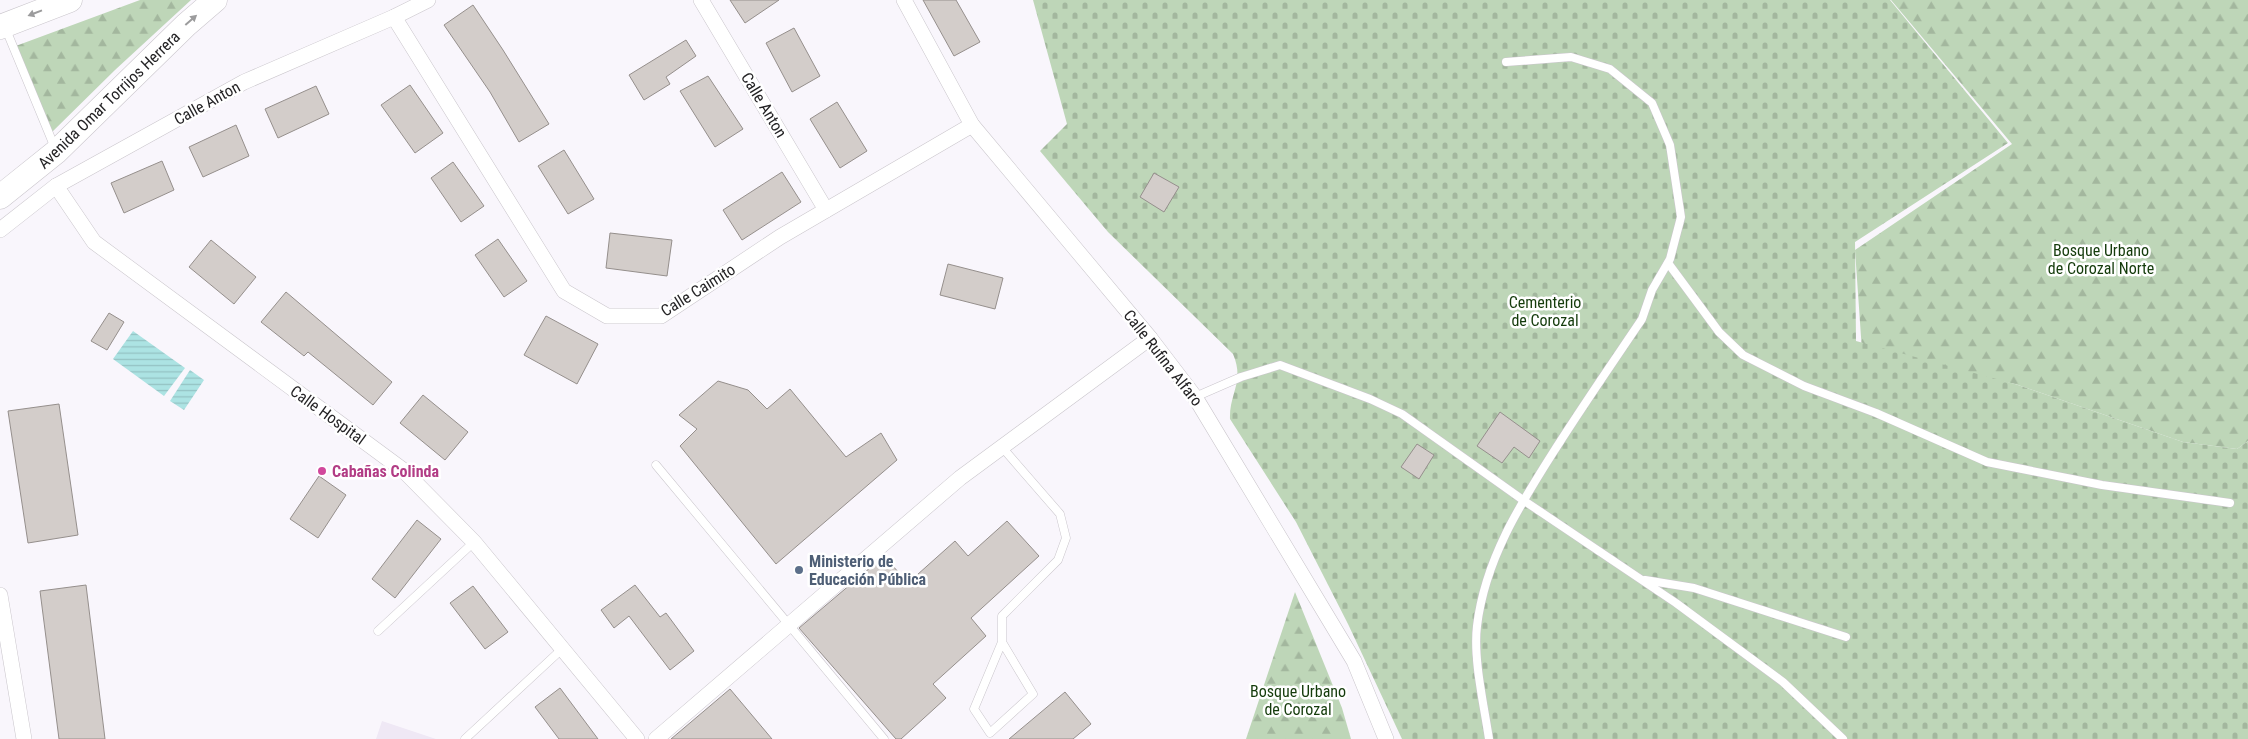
<svg xmlns="http://www.w3.org/2000/svg" width="2248" height="739" viewBox="0 0 2248 739" font-family="'Roboto Condensed',sans-serif">
	<style>
		.built { fill: #efe8f5 }
		.forest { fill: url(#forest-firs) }
		.cemetery { fill: url(#cemetery-stones) }
		.water { fill: url(#water-rules) }
		.building { fill: #d3cdca; stroke: #958f8c }
		.lines { fill: none; stroke-linecap: round; stroke-linejoin: round }
		.service-casing { stroke: #cac6cc; stroke-width: 9 }
		.minor-casing { stroke: #cac6cc; stroke-width: 16 }
		.primary-casing { stroke: #cac6cc; stroke-width: 25 }
		.service { stroke: #fff; stroke-width: 8 }
		.minor { stroke: #fff; stroke-width: 15 }
		.primary { stroke: #fff; stroke-width: 24 }
		.oneway { fill: #9c9c9d }
		.hotel-dot { fill: #d1479c; stroke: #fff; stroke-width: 2 }
		.service-dot { fill: #5c6f8a; stroke: #fff; stroke-width: 2 }
		.labels { text-anchor: middle; dominant-baseline: central; stroke-width: 5; stroke-linejoin: round; paint-order: stroke }
		.street-label { font-size: 16px; fill: #242325; stroke: #fff }
		.park-label { font-size: 16px; fill: #143b0b; stroke: #fff }
		.hotel-label { font-size: 16px; font-weight: bold; fill: #b23c85; stroke: #fff; text-anchor: start }
		.service-label { font-size: 16px; font-weight: bold; fill: #4e5e75; stroke: #fff; text-anchor: start }
	</style>
	<defs>
		<pattern id="forest-firs" width="22" height="20" patternUnits="userSpaceOnUse" patternTransform="scale(1.25)"><rect width="22" height="20" fill="#bed6b8"/><path d="M5 1l3.5 6h-7zM16 11l3.5 6h-7z" fill="#a3b79e"/></pattern>
		<pattern id="cemetery-stones" width="16" height="16" patternUnits="userSpaceOnUse" patternTransform="scale(1.25)"><rect width="16" height="16" fill="#bed6b8"/><path d="M2 7V4a2 2 0 0 1 4 0v3zM10 15v-3a2 2 0 0 1 4 0v3z" fill="#a3b79e"/></pattern>
		<pattern id="water-rules" width="6" height="5" patternUnits="userSpaceOnUse" patternTransform="scale(1.25)"><rect width="6" height="5" fill="#ace3e3"/><path d="M0 2.5h6" fill="none" stroke="#94c2c3"/></pattern>
	</defs>
	<rect width="100%" height="100%" fill="#f9f6fc"/>
	<polygon class="built" points="382,721 436,739 376,739"/>
	<g class="forest">
		<polygon points="140,0 191,0 115,70 49,135 13,47"/>
		<polygon points="1891,0 2248,0 2248,441 2237,449 2183,442 2015,384 1862,351 1855,250 2012,144"/>
		<polygon points="1295,592 1342,708 1351,739 1246,739"/>
	</g>
	<path class="cemetery" d="M 1033,0 L 1890,0 L 2008,143 L 1855,242 L 1856,341 L 2015,384 L 2183,442 L 2237,449 L 2248,441 L 2248,739 L 1402,739 L 1348,624 L 1296,522 L 1230,419 C 1229,393 1245,382 1233,354 L 1108,232 L 1040,151 L 1067,124 Z"/>
	<g class="water">
		<polygon points="133,331 185,368 164,396 113,359"/>
		<polygon points="190,370 204,380 184,410 170,401"/>
	</g>
	<g class="building">
		<polygon points="730,0 779,0 745,23"/>
		<polygon points="923,0 956,0 980,42 954,56"/>
		<polygon points="473,5 503,50 549,124 519,142 490,92 444,25"/>
		<polygon points="794,28 820,76 792,92 766,43"/>
		<polygon points="686,40 696,56 666,77 670,84 644,100 629,75"/>
		<polygon points="708,76 743,129 715,147 680,91"/>
		<polygon points="410,85 443,133 415,153 381,105"/>
		<polygon points="316,86 329,114 278,138 265,109"/>
		<polygon points="837,102 867,151 840,168 810,119"/>
		<polygon points="236,125 249,156 203,177 189,147"/>
		<polygon points="564,150 594,199 568,214 538,166"/>
		<polygon points="162,161 174,190 124,213 111,183"/>
		<polygon points="453,162 484,206 461,222 431,178"/>
		<polygon points="782,172 801,202 742,240 723,210"/>
		<polygon points="1154,173 1179,187 1164,212 1140,197"/>
		<polygon points="610,233 672,240 667,276 606,268"/>
		<polygon points="498,239 527,281 504,297 475,255"/>
		<polygon points="211,240 256,277 234,304 189,267"/>
		<polygon points="948,264 1003,278 995,309 940,295"/>
		<polygon points="286,292 392,382 373,405 308,352 304,356 261,322"/>
		<polygon points="109,313 124,322 107,350 91,341"/>
		<polygon points="546,316 598,344 577,384 524,355"/>
		<polygon points="718,381 748,390 767,409 790,389 846,457 881,433 897,460 776,564 680,446 697,429 679,415"/>
		<polygon points="423,395 468,432 445,460 400,423"/>
		<polygon points="59,404 78,535 28,543 8,411"/>
		<polygon points="1500,412 1540,441 1529,458 1514,447 1502,463 1477,446"/>
		<polygon points="1417,444 1434,455 1419,479 1401,467"/>
		<polygon points="319,476 346,495 318,538 290,519"/>
		<polygon points="417,520 441,539 395,598 372,579"/>
		<polygon points="1007,521 1039,556 971,618 986,636 933,684 946,698 901,739 896,739 799,628 884,556 908,583 955,541 968,556"/>
		<polygon points="86,585 105,739 59,739 40,591"/>
		<polygon points="635,585 660,617 666,613 694,651 670,670 629,616 614,628 601,610"/>
		<polygon points="473,586 508,632 485,649 450,603"/>
		<polygon points="560,688 598,739 559,739 535,707"/>
		<polygon points="730,689 772,739 671,739"/>
		<polygon points="1065,692 1091,724 1073,739 1009,739"/>
	</g>
	<g class="lines">
		<defs>
			<g id="service">
				<polyline points="5,27 55,148"/>
				<polyline points="1668,263 1719,332 1743,355 1804,386 1876,413 1987,462 2102,485 2230,503"/>
				<polyline points="1195,397 1241,377 1280,365 1370,399 1402,414 1523,500 1676,603 1783,682 1843,739"/>
				<polyline points="1001,446 1060,514 1066,538 1058,560 1002,616 1002,642 974,709 990,733 1033,694 1002,642"/>
				<polyline points="656,465 884,739"/>
				<polyline points="1645,580 1694,588 1846,637"/>
				<polyline points="378,631 474,542"/>
				<polyline points="465,739 562,649"/>
				<path d="M 1489,739 C 1484,705 1473,659 1477,626 C 1485,559 1521,503 1556,448 C 1584,404 1613,362 1642,319 L 1652,290 L 1670,259 L 1681,217 L 1670,145 L 1652,103 L 1610,69 L 1571,57 L 1506,62"/>
			</g>
			<g id="minor">
				<polyline points="701,0 826,210"/>
				<polyline points="904,0 972,125 1150,338 1195,397 1354,661 1386,739"/>
				<polyline points="394,17 564,291 607,316 661,316 780,237 972,125"/>
				<polyline points="56,186 94,242 403,470 474,542 637,739"/>
				<polyline points="0,230 56,186 244,82 394,17 428,0"/>
				<polyline points="0,595 24,739"/>
				<polyline points="656,739 960,478 1150,338"/>
			</g>
			<g id="primary">
				<polyline points="0,27 70,0"/>
				<polyline points="0,197 56,152 186,25 215,0"/>
			</g>
		</defs>
		<use href="#service" class="service-casing"/>
		<use href="#minor" class="minor-casing"/>
		<use href="#primary" class="primary-casing"/>
		<use href="#service" class="service"/>
		<use href="#minor" class="minor"/>
		<use href="#primary" class="primary"/>
	</g>
	<defs><path id="oneway-solid" d="M-6-.8H1V-3.2L6.5 0L1 3.2V.8H-6Z" transform="scale(1.25)"/></defs>
	<g class="oneway">
		<use href="#oneway-solid" transform="translate(35 13) rotate(159)"/>
		<use href="#oneway-solid" transform="translate(191 20) rotate(-41)"/>
	</g>
	<circle class="hotel-dot" cx="322" cy="471" r="5"/>
	<circle class="service-dot" cx="799" cy="570" r="5"/>
	<g class="labels">
		<g class="street-label">
			<text transform="translate(109 100) rotate(-44)">Avenida Omar Torrijos Herrera</text>
			<text transform="translate(207 103) rotate(-29)">Calle Anton</text>
			<text transform="translate(764 105) rotate(59)">Calle Anton</text>
			<text transform="translate(698 290) rotate(-32)">Calle Caimito</text>
			<text transform="translate(1163 358) rotate(52)">Calle Rufina Alfaro</text>
			<text transform="translate(328 415) rotate(36)">Calle Hospital</text>
		</g>
		<g class="park-label">
			<text x="2101" y="250">Bosque Urbano<tspan x="2101" dy="18">de Corozal Norte</tspan></text>
			<text x="1545" y="302">Cementerio<tspan x="1545" dy="18">de Corozal</tspan></text>
			<text x="1298" y="691">Bosque Urbano<tspan x="1298" dy="18">de Corozal</tspan></text>
		</g>
		<g class="hotel-label">
			<text x="332" y="471">Cabañas Colinda</text>
		</g>
		<g class="service-label">
			<text x="809" y="561">Ministerio de<tspan x="809" dy="18">Educación Pública</tspan></text>
		</g>
	</g>
</svg>
